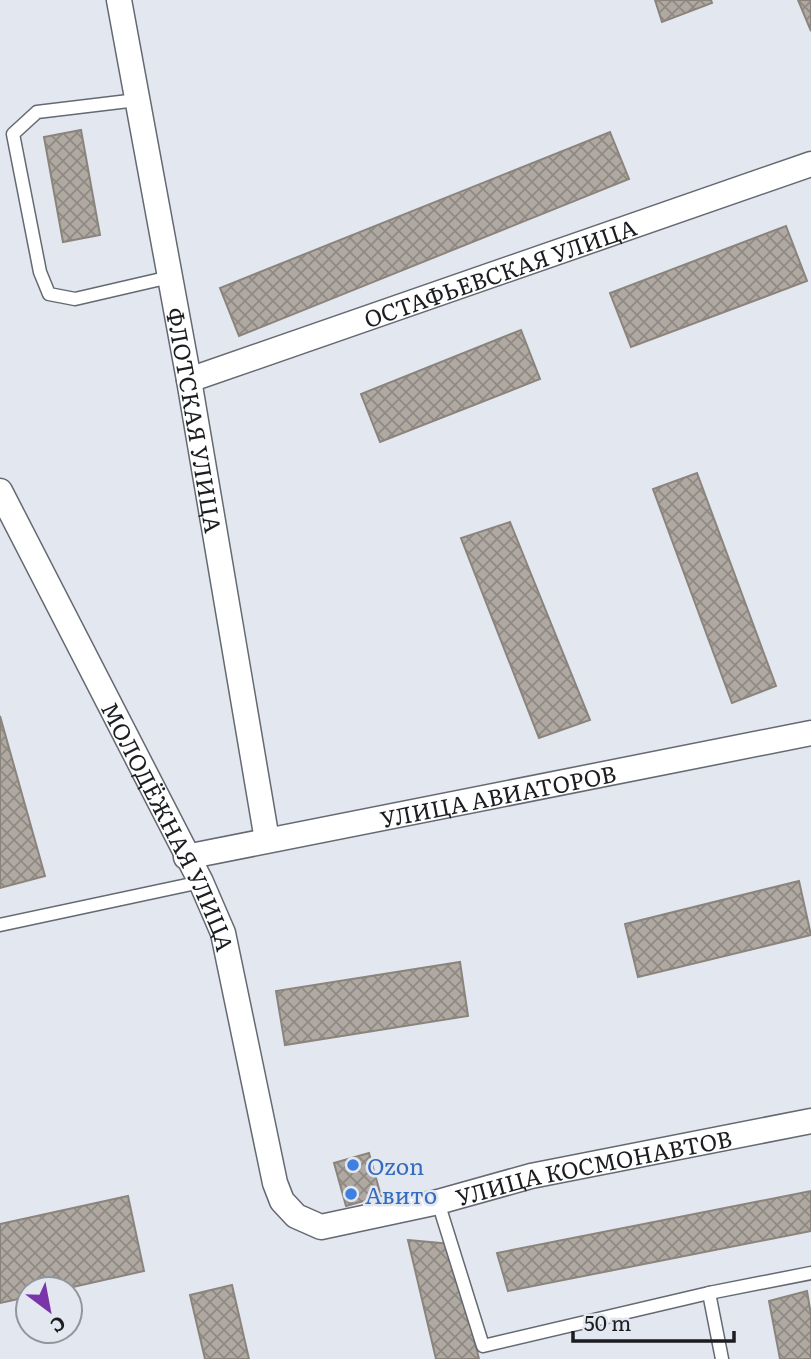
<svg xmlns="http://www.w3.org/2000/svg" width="811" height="1359" viewBox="0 0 811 1359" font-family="Literata,serif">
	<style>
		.building { fill: url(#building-cross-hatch); stroke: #8b847d; stroke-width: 2 }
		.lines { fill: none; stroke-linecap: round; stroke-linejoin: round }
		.service-casing { stroke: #656971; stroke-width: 15 }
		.minor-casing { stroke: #656971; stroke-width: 27 }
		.service { stroke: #fff; stroke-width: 12 }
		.minor { stroke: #fff; stroke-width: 24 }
		.shop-dot { fill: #3f7fe0; stroke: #e2e7f0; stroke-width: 2.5 }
		.labels { text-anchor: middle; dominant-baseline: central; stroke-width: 5; stroke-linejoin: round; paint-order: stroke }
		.street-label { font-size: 23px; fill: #1b1d20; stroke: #e2e7f0 }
		.shop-label { font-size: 23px; fill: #366cbe; stroke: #e2e7f0; text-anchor: start }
	</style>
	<defs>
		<pattern id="building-cross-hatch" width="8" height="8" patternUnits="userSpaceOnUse" patternTransform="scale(1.75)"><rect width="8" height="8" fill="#b0a9a2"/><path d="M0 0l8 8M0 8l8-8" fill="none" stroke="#8e8984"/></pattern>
	</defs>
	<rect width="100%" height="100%" fill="#e2e7f0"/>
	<g class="building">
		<polygon points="655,0 711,0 712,3 662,22"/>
		<polygon points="798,0 811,0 811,31"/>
		<polygon points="81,130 100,235 63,242 44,137"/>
		<polygon points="610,132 629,179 239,336 220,288"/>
		<polygon points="786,226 807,281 631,347 610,293"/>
		<polygon points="521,330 540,379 380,442 361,394"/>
		<polygon points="697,473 776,686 732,703 653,489"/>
		<polygon points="510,522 590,720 539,738 461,538"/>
		<polygon points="0,716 45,876 0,888"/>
		<polygon points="799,881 811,935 638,977 625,924"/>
		<polygon points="460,962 468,1016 285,1045 276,991"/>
		<polygon points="369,1153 381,1196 346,1206 334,1163"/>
		<polygon points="811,1191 811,1231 508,1291 497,1253"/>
		<polygon points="128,1196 144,1271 64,1289 28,1289 28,1297 0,1303 0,1224"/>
		<polygon points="408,1240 451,1244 479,1359 436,1359"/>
		<polygon points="232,1285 249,1359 205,1359 190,1295"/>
		<polygon points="807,1291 811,1315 811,1359 780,1359 769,1301"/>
	</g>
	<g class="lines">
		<defs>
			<g id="service">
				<polyline points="137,100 37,112 13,134 40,272 49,294 75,299 170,277"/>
				<polyline points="0,925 201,882"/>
				<polyline points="438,1202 483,1346 709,1293 811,1273"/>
				<polyline points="709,1293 722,1359"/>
			</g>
			<g id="minor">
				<path id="s1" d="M 119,0 L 189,380 L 267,840"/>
				<path id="s2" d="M 189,380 L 811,164"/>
				<path id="s3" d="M 0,491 L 201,882 L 223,933 L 275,1183 L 282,1201 L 296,1216 L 321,1227 L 438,1202 L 531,1176 L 811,1121"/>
				<path id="s4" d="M 186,857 L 811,733"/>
			</g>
		</defs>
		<use href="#service" class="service-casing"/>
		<use href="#minor" class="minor-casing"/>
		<use href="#service" class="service"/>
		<use href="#minor" class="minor"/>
	</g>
	<g class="shop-dot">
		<circle cx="353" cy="1165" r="7"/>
		<circle cx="351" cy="1194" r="7"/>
	</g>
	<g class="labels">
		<g class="street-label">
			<text stroke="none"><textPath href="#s2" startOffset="329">ОСТАФЬЕВСКАЯ УЛИЦА</textPath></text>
			<text stroke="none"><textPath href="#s1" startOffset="427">ФЛОТСКАЯ УЛИЦА</textPath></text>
			<text stroke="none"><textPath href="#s4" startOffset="318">УЛИЦА АВИАТОРОВ</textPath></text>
			<text stroke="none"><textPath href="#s3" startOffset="376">МОЛОДЁЖНАЯ УЛИЦА</textPath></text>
			<text stroke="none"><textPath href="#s3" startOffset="1097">УЛИЦА КОСМОНАВТОВ</textPath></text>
		</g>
		<g class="shop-label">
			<text x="367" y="1165">Ozon</text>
			<text x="365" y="1194">Авито</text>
		</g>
	</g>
	<g transform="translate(49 1310) rotate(148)"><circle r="33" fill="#e2e7f0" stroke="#92969d" stroke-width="2"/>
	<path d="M0-5L12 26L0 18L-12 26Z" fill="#7a36a9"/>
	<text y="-10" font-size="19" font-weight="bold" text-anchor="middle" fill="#1b1d20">С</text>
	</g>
	<path d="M573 1331v10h161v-10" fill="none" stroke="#1b1d20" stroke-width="3.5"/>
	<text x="584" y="1331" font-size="21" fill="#1b1d20" stroke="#e2e7f0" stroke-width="5" paint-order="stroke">50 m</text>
</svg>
